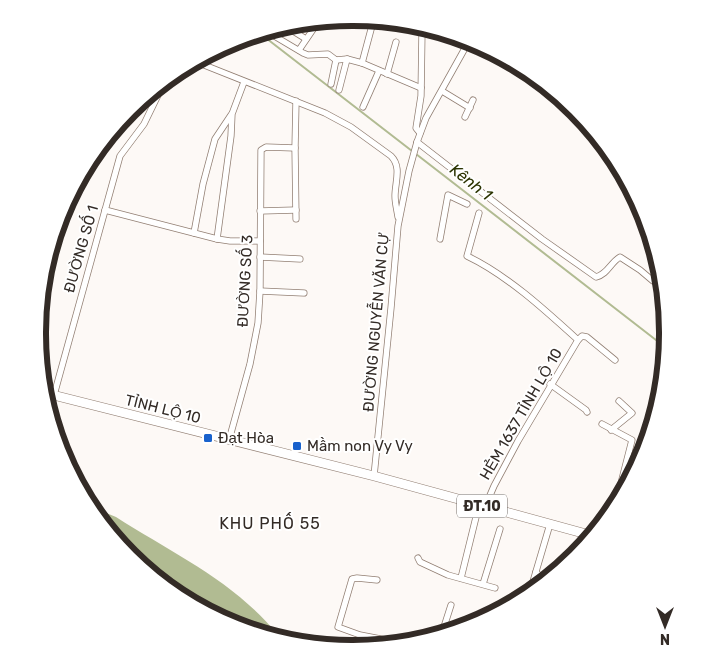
<svg xmlns="http://www.w3.org/2000/svg" width="705" height="666" viewBox="0 0 705 666" font-family="Rubik,sans-serif">
	<style>
		.water { fill: #b1bb92 }
		.lines { fill: none; stroke-linecap: round; stroke-linejoin: round }
		.stream { stroke: #b1bb92; stroke-width: 2 }
		.street-casing { stroke: #927f73; stroke-width: 7 }
		.primary-casing { stroke: #927f73; stroke-width: 10 }
		.street { stroke: #fff; stroke-width: 5.5 }
		.primary { stroke: #fff; stroke-width: 9 }
		.poi-dot { fill: #1962cd; stroke: #fff; stroke-width: 2 }
		.labels { text-anchor: middle; dominant-baseline: central; stroke-width: 4; stroke-linejoin: round; paint-order: stroke }
		.shield { fill: #fff; stroke: #706b67; stroke-width: 1 }
		.shield-label { font-size: 14px; font-weight: bold; fill: #332b26 }
		.street-label { font-size: 15px; fill: #332b26; stroke: #fff }
		.poi-label { font-size: 15px; fill: #332b26; stroke: #fff; text-anchor: start }
		.water-label { font-size: 16px; font-style: italic; fill: #2b3301; stroke: #fff }
		.neighbourhood-label { font-size: 16px; letter-spacing: 1px; fill: #332b26; stroke: #fff }
		.rim { fill: none; stroke: #332b26; stroke-width: 6 }
	</style>
	<rect width="100%" height="100%" fill="#fdf9f6"/>
	<path class="water" d="M 99,510 L 116,517 C 172,553 234,581 277,634 L 232,624 L 129,556 Z"/>
	<g class="lines">
		<g class="stream">
			<polyline points="262,35 412,151"/>
			<polyline points="416,154 665,347"/>
		</g>
		<defs>
			<g id="street">
				<polyline points="293,31 306,39"/>
				<polyline points="271,34 303,53 308,55 328,54 336,60 347,59 362,63 421,88"/>
				<polyline points="299,50 316,25"/>
				<path d="M 199,63 L 325,113 L 351,127 L 391,156 C 402,167 395,182 395,196 C 395,203 397,210 398,217"/>
				<polyline points="362,63 373,22"/>
				<polyline points="387,74 396,42"/>
				<polyline points="331,84 336,60"/>
				<polyline points="339,90 347,59"/>
				<polyline points="442,91 470,108"/>
				<polyline points="296,101 295,148 296,219"/>
				<polyline points="363,107 379,71"/>
				<polyline points="465,117 473,100"/>
				<polyline points="420,133 416,128 421,96 422,31"/>
				<path d="M 417,142 L 542,239 L 596,277 C 608,274 610,263 620,257 L 640,270 L 653,281 L 658,283"/>
				<polyline points="105,210 217,239 230,241 260,241"/>
				<polyline points="260,211 296,210"/>
				<path d="M 479,213 L 467,256 C 507,275 545,310 578,340"/>
				<polyline points="194,233 203,184 215,139 231,115"/>
				<polyline points="217,239 231,136 232,114 244,82"/>
				<polyline points="440,239 448,195 467,204"/>
				<polyline points="260,257 300,259"/>
				<polyline points="260,291 304,293"/>
				<polyline points="550,384 586,410 587,412"/>
				<polyline points="54,395 120,156 144,124 161,89"/>
				<polyline points="602,424 632,440 619,491"/>
				<polyline points="611,430 632,413 619,401"/>
				<polyline points="229,440 250,364 258,323 260,291 261,150 266,147 295,148"/>
				<polyline points="374,476 391,308 398,226 409,171 417,142 426,118 469,41"/>
				<polyline points="485,507 494,486 518,441 578,340 582,336 587,337 615,360"/>
				<polyline points="418,558 420,562 448,575 495,588"/>
				<polyline points="536,572 542,579"/>
				<polyline points="461,578 479,505"/>
				<polyline points="377,580 357,578 352,579 338,627 360,635 391,641"/>
				<polyline points="483,584 500,529"/>
				<polyline points="532,585 550,524"/>
				<polyline points="509,599 510,600"/>
				<polyline points="443,630 451,605"/>
			</g>
			<polyline id="primary" points="49,394 374,476 590,535"/>
		</defs>
		<use href="#street" class="street-casing"/>
		<use href="#primary" class="primary-casing"/>
		<use href="#street" class="street"/>
		<use href="#primary" class="primary"/>
	</g>
	<g class="poi-dot">
		<rect x="203" y="433" width="10" height="10" rx="2.5"/>
		<rect x="292" y="441" width="10" height="10" rx="2.5"/>
	</g>
	<g class="labels">
		<rect class="shield" x="457" y="494.5" width="50" height="23" rx="4"/>
		<g class="shield-label">
			<text x="482" y="506">ĐT.10</text>
		</g>
		<g class="street-label">
			<text transform="translate(81 249) rotate(-74)">ĐƯỜNG SỐ 1</text>
			<text transform="translate(245 281) rotate(-87)">ĐƯỜNG SỐ 3</text>
			<text transform="translate(376 322) rotate(-85)">ĐƯỜNG NGUYỄN VĂN CỰ</text>
			<text transform="translate(163 409) rotate(14)">TỈNH LỘ 10</text>
			<text transform="translate(521 414) rotate(-60)">HẺM 1637 TỈNH LỘ 10</text>
		</g>
		<g class="poi-label">
			<text x="218" y="438">Đạt Hòa</text>
			<text x="307" y="446">Mầm non Vy Vy</text>
		</g>
		<g class="water-label">
			<text transform="translate(471 182) rotate(38)">Kênh 1</text>
		</g>
		<g class="neighbourhood-label">
			<text x="270" y="523">KHU PHỐ 55</text>
		</g>
	</g>
	<path d="M0 0H705V666H0ZM352 26H353A306 306 0 0 1 659 332V334A306 306 0 0 1 353 640H352A306 306 0 0 1 46 334V332A306 306 0 0 1 352 26Z" fill="#fff" fill-rule="evenodd"/>
	<path class="rim" d="M352 26H353A306 306 0 0 1 659 332V334A306 306 0 0 1 353 640H352A306 306 0 0 1 46 334V332A306 306 0 0 1 352 26Z"/>
	<g transform="translate(665 626) rotate(180)" stroke="#ffffff" stroke-width="4" paint-order="stroke">
	<path d="M0-4L9 19L0 12L-9 19Z" fill="#332b26"/>
	<text y="-8" font-size="14" font-weight="bold" text-anchor="middle" fill="#332b26">N</text>
	</g>
</svg>
